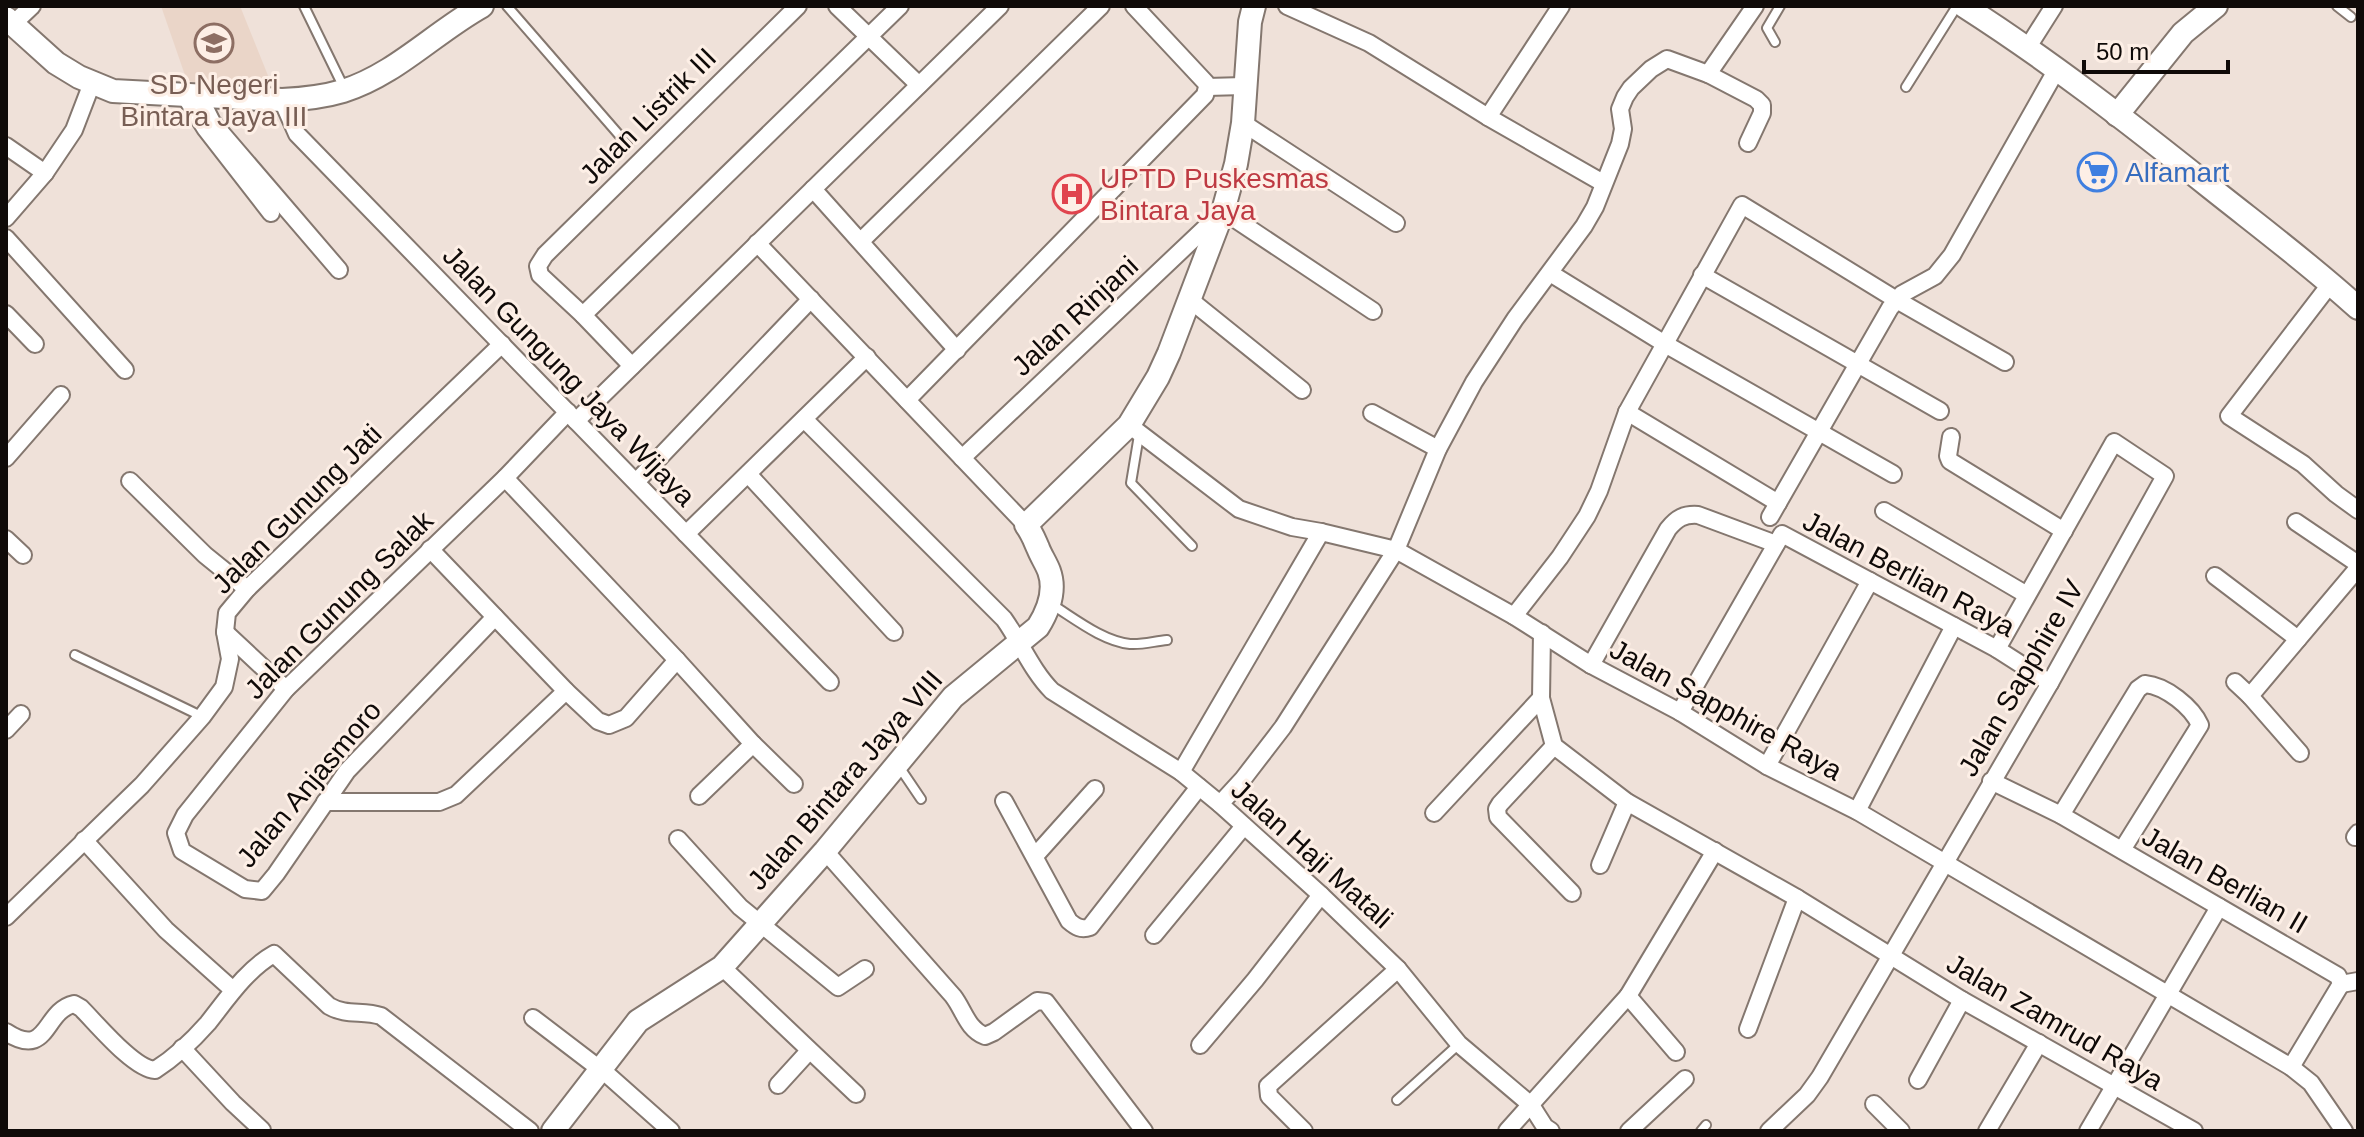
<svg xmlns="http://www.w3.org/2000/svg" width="2364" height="1137" viewBox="0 0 2364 1137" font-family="Helvetica,sans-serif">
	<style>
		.built { fill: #ead5c8 }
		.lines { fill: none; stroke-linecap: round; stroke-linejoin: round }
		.lane-casing { stroke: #84776f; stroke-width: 12 }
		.street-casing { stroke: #84776f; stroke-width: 20 }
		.secondary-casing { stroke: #84776f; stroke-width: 26 }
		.lane { stroke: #fff; stroke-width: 8 }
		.street { stroke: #fff; stroke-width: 16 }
		.secondary { stroke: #fff; stroke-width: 22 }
		.labels { text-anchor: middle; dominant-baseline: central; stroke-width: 6; stroke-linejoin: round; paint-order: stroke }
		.education-label { font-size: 28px; fill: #785e54; stroke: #fdefe6 }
		.street-label { font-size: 28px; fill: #0f0a08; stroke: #fdefe6 }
		.shop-label { font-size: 28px; fill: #366cbe; stroke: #fdefe6; text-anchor: start }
		.health-label { font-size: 28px; fill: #be3a42; stroke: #fdefe6; text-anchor: start }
	</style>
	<rect width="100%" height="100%" fill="#efe1d9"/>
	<polygon class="built" points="161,6 240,6 271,83 250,91 187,81"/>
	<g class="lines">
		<defs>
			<g id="lane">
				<polyline points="304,6 345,90"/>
				<polyline points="507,6 627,144"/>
				<polyline points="2337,6 2351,17"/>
				<polyline points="1775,42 1767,28 1780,6"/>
				<polyline points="1906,87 1957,6"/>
				<polyline points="1139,435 1131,483 1192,546"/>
				<path d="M 1051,604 C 1074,618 1102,641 1130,644 C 1142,645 1155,641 1167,640"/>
				<polyline points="75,655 201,716"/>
				<polyline points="898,765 921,799"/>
				<polyline points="1397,1100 1459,1044"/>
				<polyline points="1701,1131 1706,1125"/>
			</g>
			<g id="street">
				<polyline points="837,6 919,85"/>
				<polyline points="1287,6 1369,43 1488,117 1603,183"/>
				<polyline points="13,24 32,6"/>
				<polyline points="2028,47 2054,6"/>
				<polyline points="1708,74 1756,99 1762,105 1762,113 1748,143"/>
				<polyline points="1207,87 1244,86"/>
				<polyline points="185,96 205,128 271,213"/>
				<polyline points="199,96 212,122 339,270"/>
				<polyline points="282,100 297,134 830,682"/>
				<polyline points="1488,117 1561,6"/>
				<polyline points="1243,123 1396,223"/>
				<polyline points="6,146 45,173"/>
				<polyline points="813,189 957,350"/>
				<polyline points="6,218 45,173 74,130 92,83"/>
				<polyline points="6,238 125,370"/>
				<polyline points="861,241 1101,6"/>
				<polyline points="757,243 1026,525"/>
				<polyline points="1550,273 1665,344 1893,474"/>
				<polyline points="1702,275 1940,411"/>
				<polyline points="2331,283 2229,416 2303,464 2336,494 2358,510"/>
				<polyline points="1189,299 1302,390"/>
				<polyline points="6,314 35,344"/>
				<polyline points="583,315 900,6"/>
				<polyline points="632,366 583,315 540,275 538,266 545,255 798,6"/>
				<polyline points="907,400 1205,95 1207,87 1206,83 1134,6"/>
				<polyline points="1627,412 1778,503"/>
				<polyline points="1372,413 1438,449"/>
				<path d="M 804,419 L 1004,619 C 1021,643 1032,671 1052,691 L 1181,772 L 1220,804 L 1321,895 L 1398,969 L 1459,1044 L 1531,1105 L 1545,1127 L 1551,1131"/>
				<polyline points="576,421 1000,6"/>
				<polyline points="1129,425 1239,509 1292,527 1321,532 1396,550 1514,616 1591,665 1680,712 1767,766 1857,811 2291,1067 2311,1083 2344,1131"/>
				<polyline points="1951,437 1948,456 1950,461 2064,531"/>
				<polyline points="6,458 61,395"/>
				<polyline points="962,458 1223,211 1373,311"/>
				<polyline points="748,474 894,632"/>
				<polyline points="505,478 677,660 753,744 794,784"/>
				<polyline points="130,481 205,555 247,589"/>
				<polyline points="636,482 811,299"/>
				<polyline points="1884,511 2027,595"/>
				<polyline points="1770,517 1890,308 1902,294 1935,276 1952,255 2057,69"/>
				<polyline points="2296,522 2358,564"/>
				<polyline points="686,534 867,357"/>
				<polyline points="6,539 23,555"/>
				<polyline points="430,549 566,691 598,721 609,725 626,718 677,660"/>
				<polyline points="2215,576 2298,639"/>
				<polyline points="1514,616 1560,557 1587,516 1599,491 1627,412 1742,205 1895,299 2005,362"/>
				<polyline points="495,617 347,771 276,874 262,891 245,889 182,851 176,833 185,815 286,689 505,478 568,412"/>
				<polyline points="225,632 286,689"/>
				<polyline points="1542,633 1541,698 1554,746 1627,802 1797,898 1962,1000 2194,1131"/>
				<path d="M 1591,665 L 1668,529 C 1677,518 1684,514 1698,515 L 1776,544"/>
				<polyline points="2235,682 2250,696 2300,753"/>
				<polyline points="2250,696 2358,568"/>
				<polyline points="1680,712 1782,534 1997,649 2050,683"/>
				<polyline points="6,730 21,714"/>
				<polyline points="1554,746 1500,804 1497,809 1498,817 1572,893"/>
				<polyline points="1767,766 1870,581"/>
				<polyline points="1181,772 1321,532"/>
				<polyline points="1991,781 2061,815 2338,976 2341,984 2291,1067"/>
				<polyline points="699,796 753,744"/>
				<path d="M 1004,801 L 1069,921 C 1076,927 1081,930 1090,927 L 1199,787"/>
				<polyline points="325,802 439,802 456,795 566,691"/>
				<polyline points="1220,804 1243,779 1283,727 1396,550 1438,449 1474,382 1515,319 1584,226 1595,207 1620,144 1623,129 1620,109 1625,97 1631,88 1651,69 1667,59 1708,74 1755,6"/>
				<polyline points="1857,811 1954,626"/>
				<polyline points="1434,813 1541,698"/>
				<path d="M 2061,815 L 2138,689 L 2145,684 C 2166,686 2192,707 2200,725 L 2122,850"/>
				<polyline points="2355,837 2358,833"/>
				<polyline points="678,839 740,907 838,987 865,969"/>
				<polyline points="84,840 166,930 233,990"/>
				<path d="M 825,851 L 953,996 C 964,1010 967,1029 985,1036 L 994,1032 L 1037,1001 L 1046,1002 L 1144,1131"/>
				<polyline points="1035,856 1095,789"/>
				<polyline points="1600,865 1627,802"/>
				<polyline points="6,917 142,785 202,717 224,687 230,659 225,632 227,613 247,589 502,344"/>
				<polyline points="1154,935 1244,826"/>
				<polyline points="722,967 856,1094"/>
				<polyline points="2341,984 2358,981"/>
				<polyline points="1628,996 1715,851"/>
				<polyline points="533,1018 609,1076 671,1131"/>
				<polyline points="1748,1029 1797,898"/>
				<path d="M 6,1032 C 49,1060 43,1011 74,1004 L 81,1008 C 97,1024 134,1069 155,1070 C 174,1058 193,1040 208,1023 C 227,999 247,969 274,954 L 329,1006 C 346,1016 363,1010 381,1016 L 530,1131"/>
				<polyline points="1200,1045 1255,980 1321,895"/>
				<polyline points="182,1048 233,1103 262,1130"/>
				<polyline points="1918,1080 1962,1000"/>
				<polyline points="778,1085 809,1051"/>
				<polyline points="1874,1104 1901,1131"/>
				<polyline points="1304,1131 1269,1096 1268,1086 1398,969"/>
				<polyline points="1507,1131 1628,996 1676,1052"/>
				<polyline points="1629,1131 1685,1079"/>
				<polyline points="1769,1131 1807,1095 1820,1077 2050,683 2165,476 2114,442 1997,649"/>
				<polyline points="1987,1131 2039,1043"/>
				<polyline points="2088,1131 2219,907"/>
			</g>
			<g id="secondary">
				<path d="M 1964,6 C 2050,61 2131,124 2211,188 C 2260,227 2311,265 2358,308"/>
				<path d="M 6,18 L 56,63 L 79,77 L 113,91 L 282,100 C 303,99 323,97 343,91 C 395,75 435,32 482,6"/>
				<polyline points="2117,115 2183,33 2216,6"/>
				<path d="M 553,1131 L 638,1021 L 722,967 L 825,851 L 953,697 L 1038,627 C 1048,611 1056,590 1049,571 C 1046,563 1041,556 1038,548 C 1034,539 1032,533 1026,525 L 1129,425 L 1158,377 L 1169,353 L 1223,211 L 1236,164 L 1243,123 L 1250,22 L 1254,6"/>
			</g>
		</defs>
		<use href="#lane" class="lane-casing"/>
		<use href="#street" class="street-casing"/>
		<use href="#secondary" class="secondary-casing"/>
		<use href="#lane" class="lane"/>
		<use href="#street" class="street"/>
		<use href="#secondary" class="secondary"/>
	</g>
	<defs>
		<symbol id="school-ring" viewBox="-11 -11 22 22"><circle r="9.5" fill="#fdefe6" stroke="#8d6e63" stroke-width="1.5"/><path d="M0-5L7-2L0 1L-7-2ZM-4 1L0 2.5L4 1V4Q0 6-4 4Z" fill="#8d6e63"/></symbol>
		<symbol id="supermarket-ring" viewBox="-11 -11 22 22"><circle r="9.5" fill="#fdefe6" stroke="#3f7fe0" stroke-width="1.5"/><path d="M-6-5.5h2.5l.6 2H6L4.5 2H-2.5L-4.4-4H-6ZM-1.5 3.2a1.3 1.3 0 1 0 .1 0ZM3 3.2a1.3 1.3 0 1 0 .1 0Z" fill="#3f7fe0"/></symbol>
		<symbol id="hospital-ring" viewBox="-11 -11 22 22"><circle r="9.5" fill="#fdefe6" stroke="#e0444e" stroke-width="1.5"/><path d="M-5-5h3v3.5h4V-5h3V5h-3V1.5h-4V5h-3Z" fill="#e0444e"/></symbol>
	</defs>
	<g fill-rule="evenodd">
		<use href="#school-ring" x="192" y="21" width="44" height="44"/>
		<use href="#supermarket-ring" x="2075" y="150" width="44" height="44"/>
		<use href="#hospital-ring" x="1050" y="172" width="44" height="44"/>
	</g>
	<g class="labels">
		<g class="education-label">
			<text x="214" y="84">SD Negeri<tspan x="214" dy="32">Bintara Jaya III</tspan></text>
		</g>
		<g class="street-label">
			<text transform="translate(648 116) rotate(-45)">Jalan Listrik III</text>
			<text transform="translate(1075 316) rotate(-43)">Jalan Rinjani</text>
			<text transform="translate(569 376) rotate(46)">Jalan Gungung Jaya Wijaya</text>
			<text transform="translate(297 509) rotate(-45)">Jalan Gunung Jati</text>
			<text transform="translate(1909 574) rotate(28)">Jalan Berlian Raya</text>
			<text transform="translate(339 605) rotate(-45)">Jalan Gunung Salak</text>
			<text transform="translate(2021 678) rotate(-60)">Jalan Sapphire IV</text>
			<text transform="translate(1726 710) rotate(29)">Jalan Sapphire Raya</text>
			<text transform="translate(845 780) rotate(-49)">Jalan Bintara Jaya VIII</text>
			<text transform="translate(309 784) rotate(-50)">Jalan Anjasmoro</text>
			<text transform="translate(1312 854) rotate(42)">Jalan Haji Matali</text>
			<text transform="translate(2225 880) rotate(30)">Jalan Berlian II</text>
			<text transform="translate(2055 1022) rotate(30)">Jalan Zamrud Raya</text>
		</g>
		<g class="shop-label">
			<text x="2125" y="172">Alfamart</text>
		</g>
		<g class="health-label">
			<text x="1100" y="178">UPTD Puskesmas<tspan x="1100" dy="32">Bintara Jaya</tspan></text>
		</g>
	</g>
	<rect width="2364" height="1137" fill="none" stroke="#0f0a08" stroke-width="16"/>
	<path d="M2084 60v12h144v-12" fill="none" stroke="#0f0a08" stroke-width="4"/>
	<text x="2096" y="60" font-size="24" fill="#0f0a08" stroke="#fdefe6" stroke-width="6" paint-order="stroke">50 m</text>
</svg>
